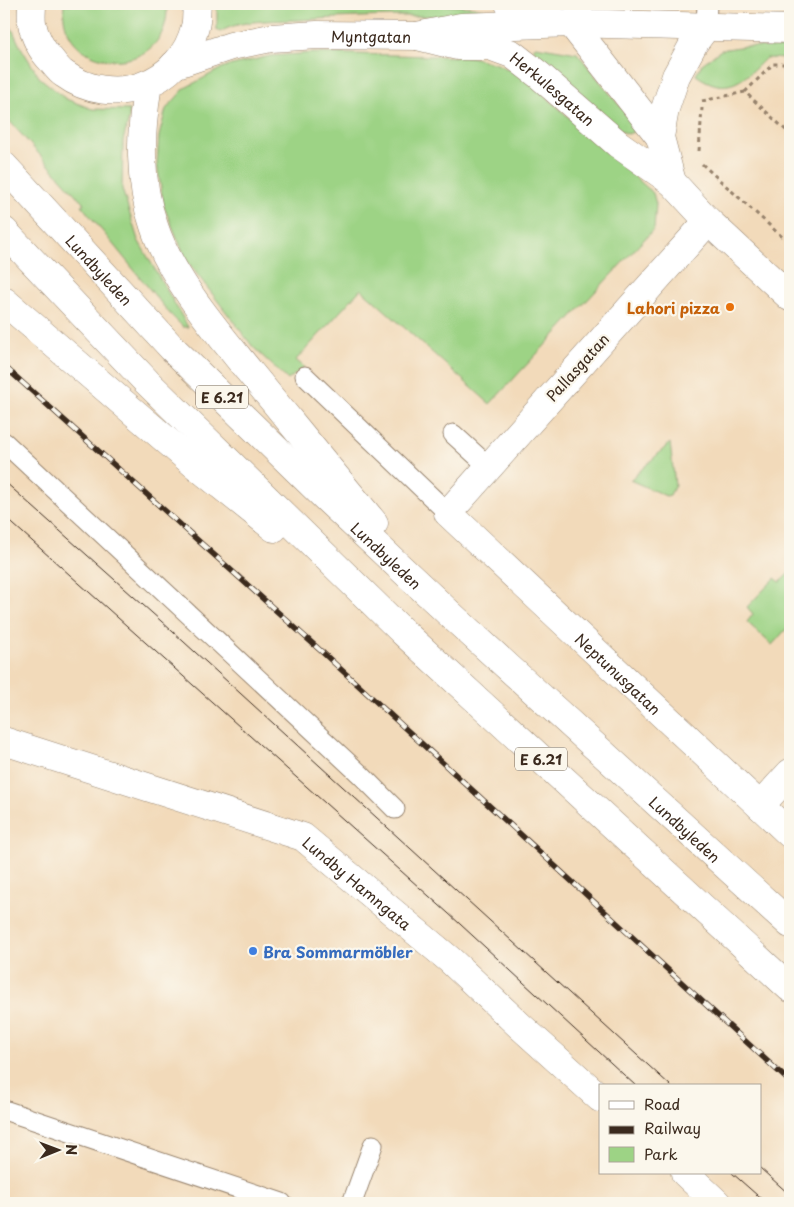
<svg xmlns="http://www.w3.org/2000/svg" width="794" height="1207" viewBox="0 0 794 1207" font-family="'Playpen Sans',sans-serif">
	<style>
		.green { fill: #9dd385; stroke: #6c7e52 }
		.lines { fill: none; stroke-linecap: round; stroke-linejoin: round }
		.service-casing { stroke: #96826c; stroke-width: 21 }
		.minor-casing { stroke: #96826c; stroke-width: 29 }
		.tertiary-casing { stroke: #96826c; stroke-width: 29 }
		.motorway-casing { stroke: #96826c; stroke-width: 29 }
		.path { stroke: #96826c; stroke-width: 3; stroke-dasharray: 4 4; stroke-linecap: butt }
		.service { stroke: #fff; stroke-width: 19 }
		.minor { stroke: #fff; stroke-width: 28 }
		.tertiary { stroke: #fff; stroke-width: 28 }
		.motorway { stroke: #fff; stroke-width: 28 }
		.tram { stroke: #3b2a1e; stroke-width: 1 }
		.rail-casing { stroke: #3b2a1e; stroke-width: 5.5 }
		.rail { stroke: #fbf7ec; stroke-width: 4; stroke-dasharray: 11; stroke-linecap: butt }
		.food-dot { fill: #e8710a; stroke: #fbf7ec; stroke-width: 2 }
		.shop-dot { fill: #3f7fe0; stroke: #fbf7ec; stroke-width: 2 }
		.labels { text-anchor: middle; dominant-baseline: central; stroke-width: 4.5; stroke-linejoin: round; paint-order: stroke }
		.shield { fill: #fbf7ec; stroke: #75685c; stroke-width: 1 }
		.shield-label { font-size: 14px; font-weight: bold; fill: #3b2a1e }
		.street-label { font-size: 15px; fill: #3b2a1e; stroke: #fbf7ec }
		.food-label { font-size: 15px; font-weight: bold; fill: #c56008; stroke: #fbf7ec; text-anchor: end }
		.shop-label { font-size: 15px; font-weight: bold; fill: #366cbe; stroke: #fbf7ec; text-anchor: start }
	</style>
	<rect width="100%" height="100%" fill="#fbf7ec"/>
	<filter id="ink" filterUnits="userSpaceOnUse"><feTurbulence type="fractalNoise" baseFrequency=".02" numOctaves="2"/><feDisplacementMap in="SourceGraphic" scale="10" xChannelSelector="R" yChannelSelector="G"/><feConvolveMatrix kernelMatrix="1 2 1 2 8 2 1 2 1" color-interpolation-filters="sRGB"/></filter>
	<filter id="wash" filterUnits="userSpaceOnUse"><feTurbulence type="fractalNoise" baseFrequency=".0096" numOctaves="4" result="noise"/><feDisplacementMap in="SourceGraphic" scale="20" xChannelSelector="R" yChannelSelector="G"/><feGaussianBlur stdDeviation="1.12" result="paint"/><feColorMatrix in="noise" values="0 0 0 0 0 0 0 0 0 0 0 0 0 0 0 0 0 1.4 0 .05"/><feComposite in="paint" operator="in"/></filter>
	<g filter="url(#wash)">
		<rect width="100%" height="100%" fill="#f2daba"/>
		<g class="green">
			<path d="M 64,4 L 167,4 C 171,82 56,76 64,4 Z"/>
			<path d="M 217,4 L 417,4 L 473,7 L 501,14 C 469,17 437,16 405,16 C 369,16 334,18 298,20 C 273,21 242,19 220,32 L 217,30 Z"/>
			<polygon points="750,4 790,4 790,10 757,8"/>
			<polygon points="4,11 19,44 39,77 66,99 92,109 129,110 129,118 123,141 122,189 138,240 188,327 183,327 170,314 81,205 84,204 4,115"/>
			<polygon points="536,46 577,53 635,125 633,132 628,134 621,131 536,53 533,48"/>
			<path d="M 745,46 L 790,48 L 790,59 L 766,58 C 743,81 727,97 696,75 L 702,64 L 721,50 Z"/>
			<polygon points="314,53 471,57 497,64 524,77 653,193 656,204 654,229 490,404 361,289 296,360 304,367 288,380 253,347 187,261 164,207 157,164 159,136 166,109 185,88 224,67 270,56"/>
			<polygon points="670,443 675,485 670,495 666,496 630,480"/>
			<polygon points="790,572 790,625 772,645 747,622 753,614 747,607 775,578 780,582"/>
		</g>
	</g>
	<g filter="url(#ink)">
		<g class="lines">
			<defs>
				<g id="service">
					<polyline points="706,27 707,4"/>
					<polyline points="305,376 448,513"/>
					<polyline points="453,434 489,467"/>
					<polyline points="4,442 361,775 395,809"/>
					<polyline points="4,1110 282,1203"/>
					<polyline points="352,1203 373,1145"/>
				</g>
				<g id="minor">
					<polyline points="571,23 660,137"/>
					<path id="s1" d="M 417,36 L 457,46 L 490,46 L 512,54 L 539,75 L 618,144 L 672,182 L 708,221 L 790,297"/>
					<polyline points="672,182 660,137 665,109 676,76 694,43 706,27"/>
					<path id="s2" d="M 708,221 L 448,513 L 790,834"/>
					<path id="s3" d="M 4,741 L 303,837 L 450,960 L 519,1025 L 600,1098"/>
					<polyline points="760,806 790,773"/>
					<polyline points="685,1173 717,1203"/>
				</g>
				<g id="tertiary">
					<path d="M 32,4 C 32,10 31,17 32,23 C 34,36 42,51 51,60 C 55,65 59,71 64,74 C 112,109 181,86 195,27 C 197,20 196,11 197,4"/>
					<polyline points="509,4 551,17"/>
					<path id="s4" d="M 174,65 L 231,46 L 271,38 L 317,35 L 417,36 L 461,27 L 571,23 L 790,29"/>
				</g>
				<g id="motorway">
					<path d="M 148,84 C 140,132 138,180 154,226 C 171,278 215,329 249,371 C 291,422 332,473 374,523"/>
					<path id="s5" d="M 4,166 L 172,348 L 328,500 L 452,616 L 790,924"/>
					<polyline points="4,231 147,382 402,631 790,988"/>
					<polyline points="4,301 193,463 274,528"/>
				</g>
			</defs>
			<use href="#service" class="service-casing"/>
			<use href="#minor" class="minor-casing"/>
			<use href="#tertiary" class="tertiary-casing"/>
			<use href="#motorway" class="motorway-casing"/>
			<g class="path">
				<polyline points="745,92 773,64 790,64"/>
				<polyline points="702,101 745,92 790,134"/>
				<polyline points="699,151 702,108"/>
				<polyline points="702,164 790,244"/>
			</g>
			<use href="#service" class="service"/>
			<use href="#minor" class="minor"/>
			<use href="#tertiary" class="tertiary"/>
			<use href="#motorway" class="motorway"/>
			<g class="tram">
				<polyline points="4,481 161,621 671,1086"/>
				<polyline points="4,516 448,913 636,1086"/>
				<polyline points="760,1168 790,1195"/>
				<polyline points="732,1173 766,1203"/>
			</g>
			<defs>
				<polyline id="rail" points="4,366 321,651 790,1082"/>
			</defs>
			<use href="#rail" class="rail-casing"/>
			<use href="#rail" class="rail"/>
		</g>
	</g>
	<circle class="food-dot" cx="730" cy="307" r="5"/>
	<circle class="shop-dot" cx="253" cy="951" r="5"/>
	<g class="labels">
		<g class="shield">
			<rect x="196" y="385.5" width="52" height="23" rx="4"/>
			<rect x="515" y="747.5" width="52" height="23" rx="4"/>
		</g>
		<g class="shield-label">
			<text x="222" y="397">E 6.21</text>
			<text x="541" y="759">E 6.21</text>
		</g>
		<g class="street-label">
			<text stroke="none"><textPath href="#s4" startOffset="201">Myntgatan</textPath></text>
			<text stroke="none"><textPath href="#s1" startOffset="151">Herkulesgatan</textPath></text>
			<text stroke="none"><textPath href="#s5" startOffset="141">Lundbyleden</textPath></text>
			<text transform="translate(577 367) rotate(-48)">Pallasgatan</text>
			<text stroke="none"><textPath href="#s5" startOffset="546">Lundbyleden</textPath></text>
			<text stroke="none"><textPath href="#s2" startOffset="625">Neptunusgatan</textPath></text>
			<text stroke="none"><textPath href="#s5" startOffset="951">Lundbyleden</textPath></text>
			<text stroke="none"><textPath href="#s3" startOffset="385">Lundby Hamngata</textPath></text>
		</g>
		<g class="food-label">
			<text x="720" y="307">Lahori pizza</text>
		</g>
		<g class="shop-label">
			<text x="263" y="951">Bra Sommarmöbler</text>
		</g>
	</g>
	<rect width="794" height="1207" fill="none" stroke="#fbf7ec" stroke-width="20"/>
	<rect x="599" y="1084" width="162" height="90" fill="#fbf7ec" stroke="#aea59a"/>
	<rect x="609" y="1101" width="25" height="8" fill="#ffffff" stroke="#aea59a"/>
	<text x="644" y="1110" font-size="15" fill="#3b2a1e">Road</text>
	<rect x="609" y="1126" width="25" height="8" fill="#3b2a1e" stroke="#aea59a"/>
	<text x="644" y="1134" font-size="15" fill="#3b2a1e">Railway</text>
	<rect x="609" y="1147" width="25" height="15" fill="#9dd385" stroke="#aea59a"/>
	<text x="644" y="1160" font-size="15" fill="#3b2a1e">Park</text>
	<g transform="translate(58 1150) rotate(89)" stroke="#fbf7ec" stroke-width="4" paint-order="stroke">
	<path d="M0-4L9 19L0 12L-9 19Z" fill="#3b2a1e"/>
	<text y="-8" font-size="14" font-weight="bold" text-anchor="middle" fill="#3b2a1e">N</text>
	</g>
</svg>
